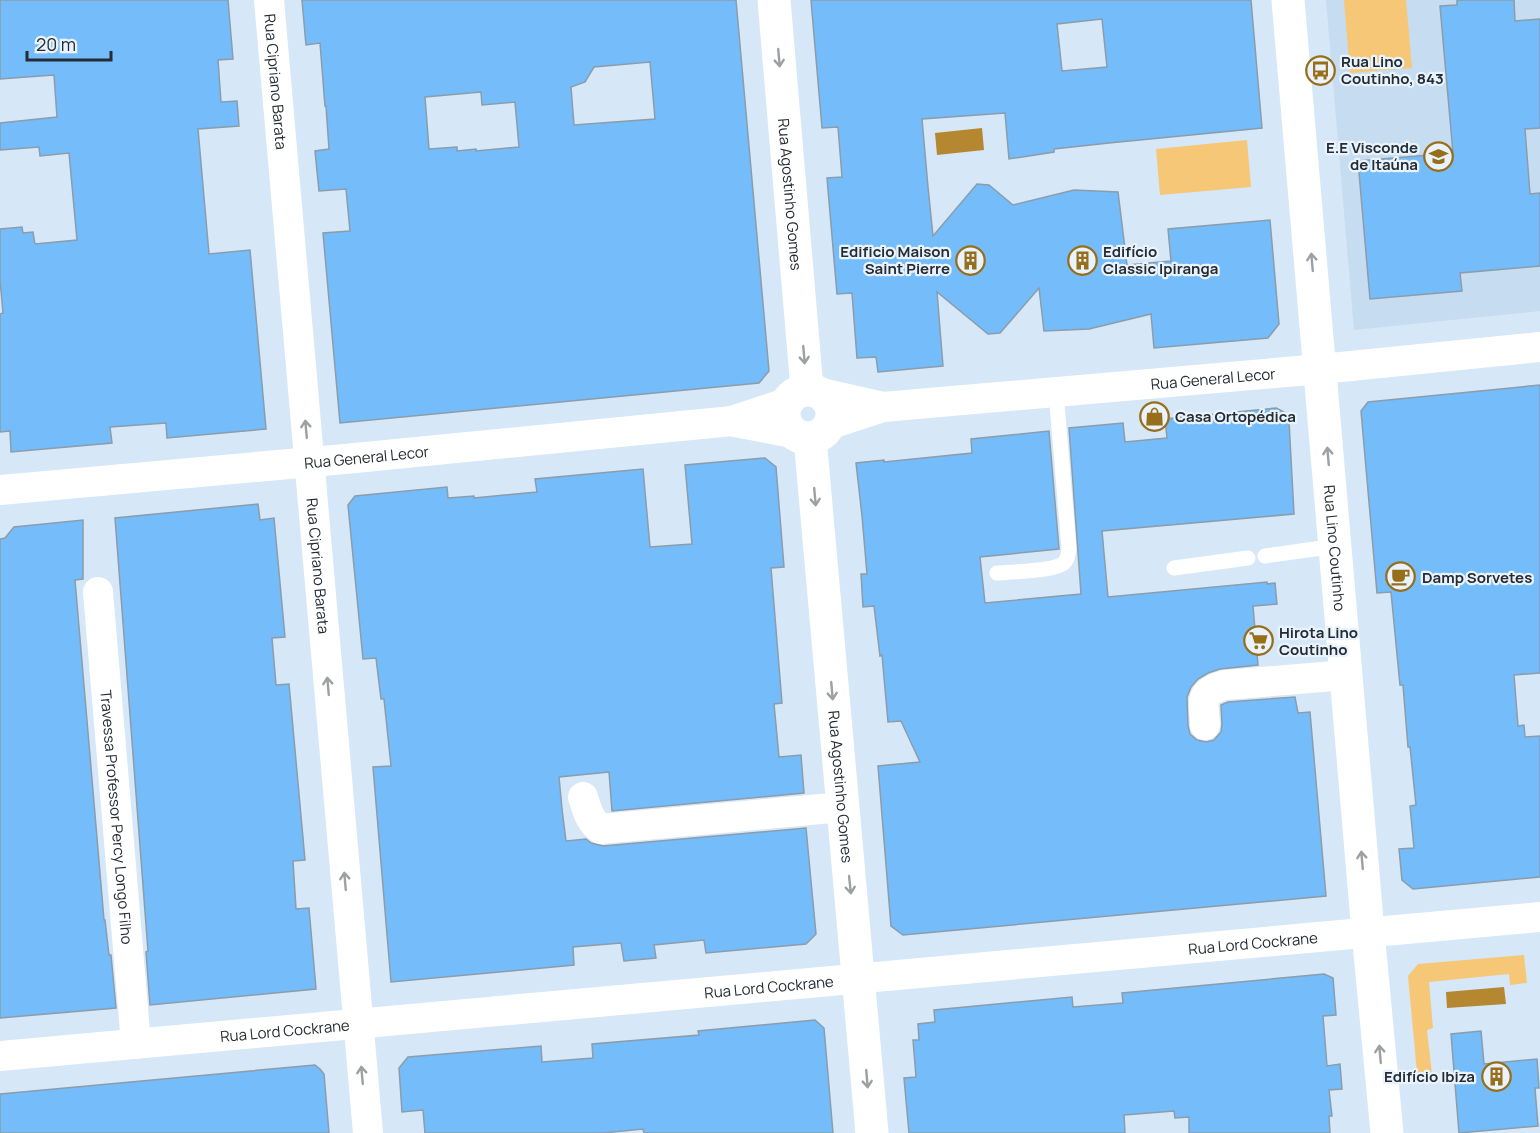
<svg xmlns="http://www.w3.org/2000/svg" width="1540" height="1133" viewBox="0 0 1540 1133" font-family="Manrope,sans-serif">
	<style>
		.built { fill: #c6dcf1 }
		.green { fill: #f6c776 }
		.water { fill: #b48730 }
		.building { fill: #74bdfa; stroke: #8b9cab; stroke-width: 1.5; fill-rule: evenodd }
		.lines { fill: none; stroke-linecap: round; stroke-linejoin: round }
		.service { stroke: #fff; stroke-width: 15 }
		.minor { stroke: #fff; stroke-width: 30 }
		.tertiary { stroke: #fff; stroke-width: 33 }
		.oneway { stroke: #9da0a3 }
		.labels { text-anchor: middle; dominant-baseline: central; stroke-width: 4.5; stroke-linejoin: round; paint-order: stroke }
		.poi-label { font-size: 15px; font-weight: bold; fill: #252c32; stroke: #e9f3fd; text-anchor: start }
		.street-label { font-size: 15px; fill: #252c32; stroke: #e9f3fd }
	</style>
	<rect width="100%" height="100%" fill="#d6e7f7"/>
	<polygon class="built" points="1326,0 1540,0 1540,311 1354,330"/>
	<g class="green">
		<polygon points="1344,0 1406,0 1412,68 1350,73"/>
		<polygon points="1247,140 1251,187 1160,195 1156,149"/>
		<polygon points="1524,955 1527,983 1510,985 1509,974 1429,982 1433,1028 1427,1030 1433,1083 1418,1084 1408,976 1418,964"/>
	</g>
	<g class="water">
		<polygon points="982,128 984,150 937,155 935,133"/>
		<polygon points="1504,987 1506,1004 1447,1008 1446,992"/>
	</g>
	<g class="building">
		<polygon points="0,0 228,0 233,59 218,60 221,102 237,101 239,126 198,129 209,254 250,250 266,429 167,438 166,423 110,427 112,443 11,452 10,431 0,432 0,314 3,313 0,280 0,229 22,227 23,233 33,232 35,244 77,240 69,153 40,156 39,147 0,150 0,123 57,117 54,75 0,79"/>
		<path d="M 302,0 L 736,0 L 769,371 L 759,383 L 340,423 L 323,233 L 350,231 L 346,189 L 319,191 L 315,151 L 329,149 L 326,106 L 325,106 L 320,43 L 306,45 ZM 650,62 L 655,119 L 574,125 L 571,87 L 585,82 L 594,67 ZM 481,92 L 482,105 L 515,102 L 519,147 L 476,151 L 476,149 L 457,151 L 457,147 L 429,149 L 425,97 Z"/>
		<path d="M 811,0 L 1251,0 L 1262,128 L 1109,143 L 1054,149 L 1054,152 L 1009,159 L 1005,113 L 922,119 L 928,187 L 933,236 L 977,184 L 989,185 L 1013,205 L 1074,190 L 1118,192 L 1127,265 L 1171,261 L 1168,229 L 1270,220 L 1279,324 L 1268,338 L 1154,348 L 1151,314 L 1089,329 L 1044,331 L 1039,288 L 1000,333 L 988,334 L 937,292 L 943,366 L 878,372 L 876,357 L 857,358 L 852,293 L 837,294 L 827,178 L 842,177 L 838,127 L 822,128 ZM 1102,19 L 1107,67 L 1062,71 L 1057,24 Z"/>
		<polygon points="1457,0 1514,0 1515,21 1540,19 1540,128 1525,129 1530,194 1540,193 1540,266 1460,273 1462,291 1370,299 1358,161 1453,153 1440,6 1457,5"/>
		<polygon points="1540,385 1540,673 1514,675 1518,726 1524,725 1525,737 1540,736 1540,877 1413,889 1402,880 1399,849 1414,848 1410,806 1416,805 1410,747 1408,747 1403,685 1400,685 1391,592 1377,593 1361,411 1368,402"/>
		<polygon points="1276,408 1284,412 1289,421 1294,514 1102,531 1108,597 1267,582 1267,584 1275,583 1277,604 1253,606 1258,665 1220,669 1208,673 1198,679 1191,687 1187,697 1188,726 1190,734 1197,740 1206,742 1214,740 1221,732 1222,724 1221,705 1228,702 1295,697 1298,713 1310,712 1326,896 903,935 891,926 878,766 920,762 901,721 888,722 882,655 880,656 874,606 863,607 861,574 867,574 862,516 856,463 884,460 884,462 972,453 971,439 1049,431 1059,549 980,557 985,603 1081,594 1069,428 1123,423 1125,442 1167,438 1165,419"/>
		<polygon points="765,458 776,467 784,567 771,568 782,703 774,704 779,757 801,755 804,793 612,811 609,772 559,777 562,809 566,841 586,839 591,843 603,846 806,828 816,934 806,944 706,953 704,940 654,945 656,958 624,961 621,943 573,947 574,965 391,982 373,767 391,766 384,699 381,699 376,658 363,659 348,505 355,496 447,487 448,498 474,496 474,498 537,492 535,479 643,469 650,547 692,544 685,465"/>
		<polygon points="258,504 260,520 274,518 285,637 272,638 276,685 289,684 305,860 293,861 296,909 309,908 316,989 150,1005 146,952 148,951 115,518"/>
		<polygon points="83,520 83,579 75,580 104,920 105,920 109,955 111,955 116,1008 0,1018 0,539 5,538 14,527"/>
		<polygon points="1324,974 1333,978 1336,1015 1323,1016 1327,1066 1340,1064 1342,1089 1329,1090 1332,1116 1329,1116 1330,1133 1189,1133 1189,1117 1175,1118 1174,1111 1124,1115 1125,1133 909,1133 904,1078 916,1077 913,1040 919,1040 918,1024 935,1022 934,1010 1072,997 1073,1007 1123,1003 1122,993"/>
		<polygon points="815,1020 824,1028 833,1133 644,1133 643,1129 603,1133 425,1133 423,1110 402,1112 399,1068 408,1057 541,1046 542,1062 593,1058 592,1044 699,1035 698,1031"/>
		<polygon points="1481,1031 1484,1064 1537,1059 1539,1088 1535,1088 1538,1126 1459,1133 1451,1034"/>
		<polygon points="315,1065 320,1069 324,1074 329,1133 0,1133 0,1094"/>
	</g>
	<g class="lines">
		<g class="service">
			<polyline points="1265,556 1336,546"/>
			<polyline points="1174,568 1248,558"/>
			<path d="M 997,573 C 1011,572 1055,571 1064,563 C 1068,559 1068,554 1069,549 L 1056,392"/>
		</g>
		<g class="minor">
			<path id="s1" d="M 269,0 L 368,1133"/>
			<polyline points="825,394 883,407"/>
			<polyline points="735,422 792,433"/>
			<path id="s2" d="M 831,424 L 883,407 L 1321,369 L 1540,347"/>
			<path id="s3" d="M 0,490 L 345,459 L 732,421 L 786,403"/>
			<path id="s4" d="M 98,592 L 136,1044"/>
			<path d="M 1205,725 C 1204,702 1198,692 1225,685 L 1347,675"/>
			<path d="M 583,797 C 587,810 590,822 601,829 L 843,807"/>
			<path id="s5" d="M 0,1056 L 1540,917"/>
		</g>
		<g class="tertiary">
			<path id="s6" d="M 774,0 L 807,389"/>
			<path id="s7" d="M 1288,0 L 1368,932 L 1387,1133"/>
			<circle cx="808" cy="414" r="24"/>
			<path id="s8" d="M 810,438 L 872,1133"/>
		</g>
	</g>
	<defs><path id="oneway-shaft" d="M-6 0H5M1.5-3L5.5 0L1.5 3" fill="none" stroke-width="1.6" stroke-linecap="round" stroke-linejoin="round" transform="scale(1.5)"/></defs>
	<g class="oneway">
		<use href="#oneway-shaft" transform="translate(779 58) rotate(85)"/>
		<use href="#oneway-shaft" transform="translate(1312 262) rotate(-95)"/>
		<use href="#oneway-shaft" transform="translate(804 355) rotate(85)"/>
		<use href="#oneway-shaft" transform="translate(306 429) rotate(-95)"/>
		<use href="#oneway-shaft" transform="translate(1328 456) rotate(-95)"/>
		<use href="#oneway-shaft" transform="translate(815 497) rotate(85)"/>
		<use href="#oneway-shaft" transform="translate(328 686) rotate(-95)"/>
		<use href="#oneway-shaft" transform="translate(832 691) rotate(85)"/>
		<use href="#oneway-shaft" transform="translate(1362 860) rotate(-95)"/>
		<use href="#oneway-shaft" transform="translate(345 881) rotate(-95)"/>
		<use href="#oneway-shaft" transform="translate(850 885) rotate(84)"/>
		<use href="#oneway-shaft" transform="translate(1380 1054) rotate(-95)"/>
		<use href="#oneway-shaft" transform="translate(362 1075) rotate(-95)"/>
		<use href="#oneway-shaft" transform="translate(867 1079) rotate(85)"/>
	</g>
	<defs>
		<symbol id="bus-ring" viewBox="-11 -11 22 22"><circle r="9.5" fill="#e9f3fd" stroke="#976e1a" stroke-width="1.5"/><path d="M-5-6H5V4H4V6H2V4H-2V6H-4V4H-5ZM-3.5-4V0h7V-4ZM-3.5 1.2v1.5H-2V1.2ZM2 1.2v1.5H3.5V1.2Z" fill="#976e1a"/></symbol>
		<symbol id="school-ring" viewBox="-11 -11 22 22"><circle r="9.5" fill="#e9f3fd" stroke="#976e1a" stroke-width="1.5"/><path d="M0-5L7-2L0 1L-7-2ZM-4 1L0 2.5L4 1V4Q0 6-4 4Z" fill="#976e1a"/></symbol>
		<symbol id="building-ring" viewBox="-11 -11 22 22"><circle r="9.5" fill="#e9f3fd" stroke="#976e1a" stroke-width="1.5"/><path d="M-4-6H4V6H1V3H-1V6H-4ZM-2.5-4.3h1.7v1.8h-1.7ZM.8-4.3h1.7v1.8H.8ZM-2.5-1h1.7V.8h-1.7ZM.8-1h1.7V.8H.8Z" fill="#976e1a"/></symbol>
		<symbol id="shop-ring" viewBox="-11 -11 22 22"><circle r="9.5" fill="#e9f3fd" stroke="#976e1a" stroke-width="1.5"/><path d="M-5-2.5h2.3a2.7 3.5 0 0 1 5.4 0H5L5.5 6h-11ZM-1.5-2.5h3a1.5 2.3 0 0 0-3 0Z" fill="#976e1a"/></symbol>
		<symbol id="cafe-ring" viewBox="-11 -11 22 22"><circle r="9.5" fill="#e9f3fd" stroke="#976e1a" stroke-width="1.5"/><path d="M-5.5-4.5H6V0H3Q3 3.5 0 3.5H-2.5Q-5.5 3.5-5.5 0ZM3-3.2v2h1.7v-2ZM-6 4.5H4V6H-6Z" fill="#976e1a"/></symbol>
		<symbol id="supermarket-ring" viewBox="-11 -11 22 22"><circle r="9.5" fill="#e9f3fd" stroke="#976e1a" stroke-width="1.5"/><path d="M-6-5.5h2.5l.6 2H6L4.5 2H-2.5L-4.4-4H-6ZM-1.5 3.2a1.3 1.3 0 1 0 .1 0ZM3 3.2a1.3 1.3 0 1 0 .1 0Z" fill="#976e1a"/></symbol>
	</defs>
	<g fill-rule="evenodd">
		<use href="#bus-ring" x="1304" y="54" width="33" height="33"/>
		<use href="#school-ring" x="1422" y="140" width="33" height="33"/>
		<use href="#building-ring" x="954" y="244" width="33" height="33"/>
		<use href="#building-ring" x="1066" y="244" width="33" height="33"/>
		<use href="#shop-ring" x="1138" y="400" width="33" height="33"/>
		<use href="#cafe-ring" x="1384" y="560" width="33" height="33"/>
		<use href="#supermarket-ring" x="1242" y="624" width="33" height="33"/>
		<use href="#building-ring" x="1480" y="1060" width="33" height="33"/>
	</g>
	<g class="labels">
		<g class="poi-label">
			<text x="1341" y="61">Rua Lino<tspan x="1341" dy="17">Coutinho, 843</tspan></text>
			<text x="1418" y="147" text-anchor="end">E.E Visconde<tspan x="1418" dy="17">de Itaúna</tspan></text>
			<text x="950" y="251" text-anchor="end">Edificio Maison<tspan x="950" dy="17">Saint Pierre</tspan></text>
			<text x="1103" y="251">Edifício<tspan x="1103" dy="17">Classic Ipiranga</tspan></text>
			<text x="1175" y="416">Casa Ortopédica</text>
			<text x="1422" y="577">Damp Sorvetes</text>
			<text x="1279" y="632">Hirota Lino<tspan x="1279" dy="17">Coutinho</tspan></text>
			<text x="1475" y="1076" text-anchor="end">Edifício Ibiza</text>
		</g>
		<g class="street-label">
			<text stroke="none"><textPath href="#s1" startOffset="82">Rua Cipriano Barata</textPath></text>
			<text stroke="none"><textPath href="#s6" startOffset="195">Rua Agostinho Gomes</textPath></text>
			<text stroke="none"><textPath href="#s2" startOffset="386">Rua General Lecor</textPath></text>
			<text stroke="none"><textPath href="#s3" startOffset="368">Rua General Lecor</textPath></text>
			<text stroke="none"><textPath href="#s7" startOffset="550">Rua Lino Coutinho</textPath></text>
			<text stroke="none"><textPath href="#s1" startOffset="568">Rua Cipriano Barata</textPath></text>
			<text stroke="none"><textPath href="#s8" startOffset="350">Rua Agostinho Gomes</textPath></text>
			<text stroke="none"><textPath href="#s4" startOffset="226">Travessa Professor Percy Longo Filho</textPath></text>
			<text stroke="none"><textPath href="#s5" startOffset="1258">Rua Lord Cockrane</textPath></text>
			<text stroke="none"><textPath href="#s5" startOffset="772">Rua Lord Cockrane</textPath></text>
			<text stroke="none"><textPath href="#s5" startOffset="286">Rua Lord Cockrane</textPath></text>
		</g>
	</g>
	<path d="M27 51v9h84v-9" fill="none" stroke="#252c32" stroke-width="3"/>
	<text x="36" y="51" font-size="18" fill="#252c32" stroke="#e9f3fd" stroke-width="4.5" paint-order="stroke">20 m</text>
</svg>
